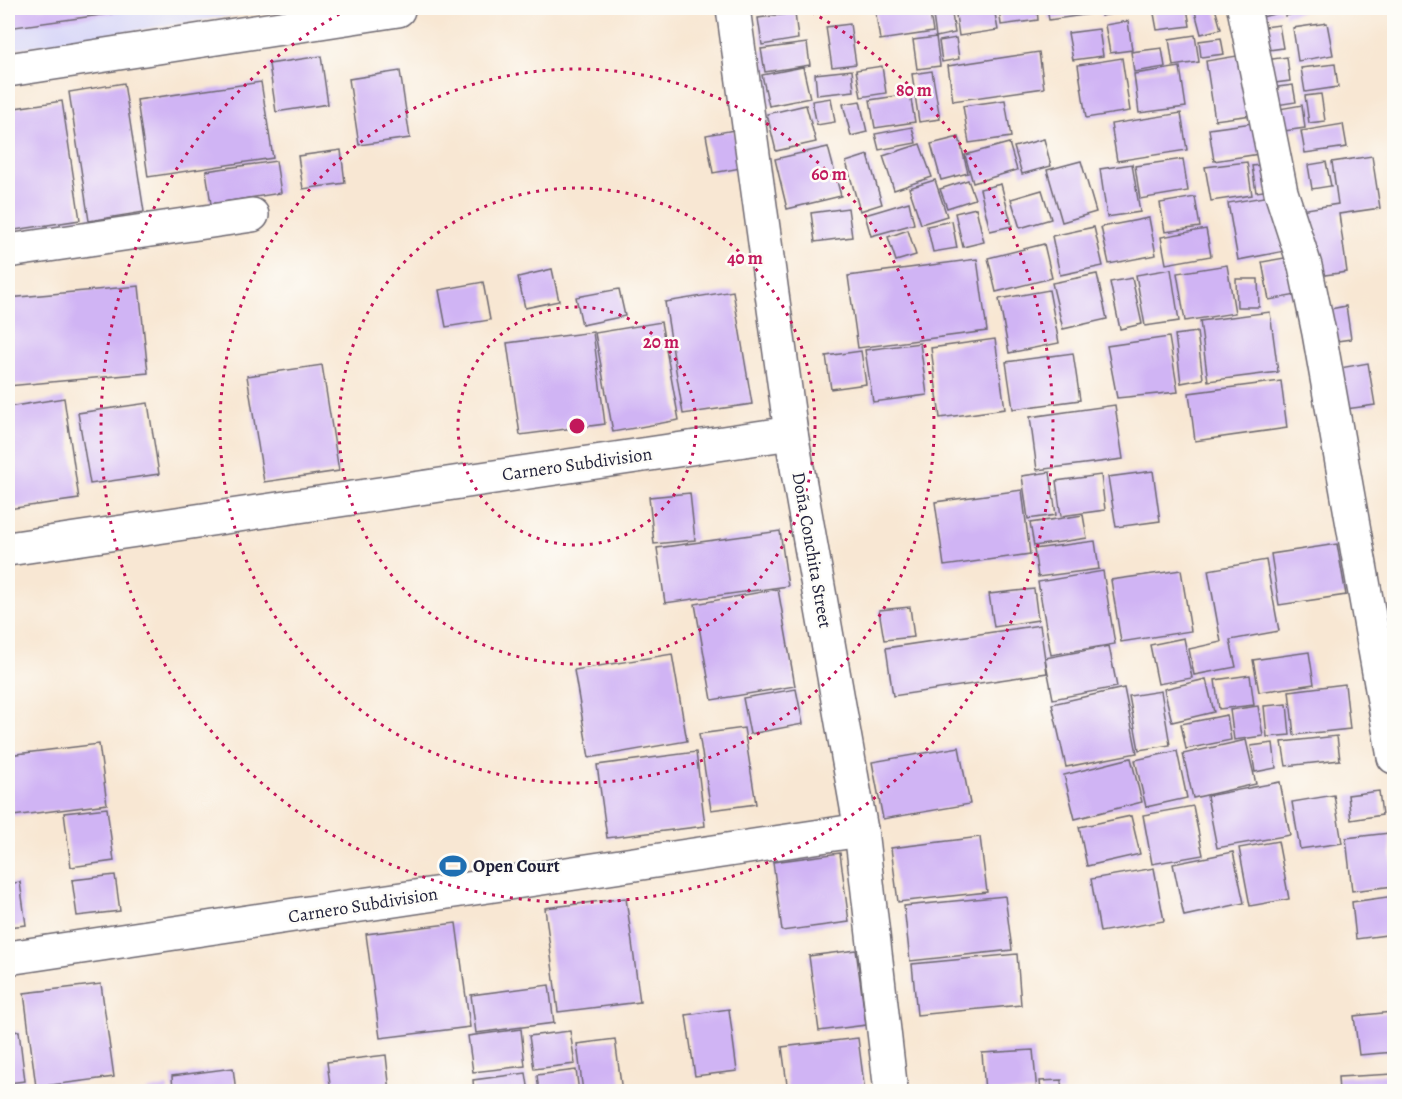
<svg xmlns="http://www.w3.org/2000/svg" width="1402" height="1099" viewBox="0 0 1402 1099" font-family="Alegreya,serif">
	<style>
		.built { fill: #d8d7f8 }
		.building { fill: #d0b4f4 }
		.lines { fill: none; stroke-linecap: round; stroke-linejoin: round }
		.minor-casing { stroke: #6d6770; stroke-width: 36 }
		.minor { stroke: #fff; stroke-width: 33 }
		.ring { fill: none; stroke: #c2185b; stroke-width: 3; stroke-dasharray: 3 6 }
		.labels { text-anchor: middle; dominant-baseline: central; stroke-width: 5; stroke-linejoin: round; paint-order: stroke }
		.street-label { font-size: 18px; fill: #22223b; stroke: #fdfcf7 }
		.poi-label { font-size: 18px; font-weight: bold; fill: #22223b; stroke: #fdfcf7; text-anchor: start }
		.centre { fill: #c2185b; stroke: #fdfcf7; stroke-width: 3 }
		.ring-label { font-size: 18px; text-anchor: middle; font-weight: bold; fill: #c2185b; stroke: #fdfcf7; stroke-width: 5; stroke-linejoin: round; paint-order: stroke }
	</style>
	<rect width="100%" height="100%" fill="#fdfcf7"/>
	<filter id="ink" filterUnits="userSpaceOnUse"><feTurbulence type="fractalNoise" baseFrequency=".0167" numOctaves="2"/><feDisplacementMap in="SourceGraphic" scale="12" xChannelSelector="R" yChannelSelector="G"/><feConvolveMatrix kernelMatrix="1 2 1 2 8 2 1 2 1" color-interpolation-filters="sRGB"/></filter>
	<filter id="wash" filterUnits="userSpaceOnUse"><feTurbulence type="fractalNoise" baseFrequency=".008" numOctaves="4" result="noise"/><feDisplacementMap in="SourceGraphic" scale="24" xChannelSelector="R" yChannelSelector="G"/><feGaussianBlur stdDeviation="1.35" result="paint"/><feColorMatrix in="noise" values="0 0 0 0 0 0 0 0 0 0 0 0 0 0 0 0 0 1.4 0 .05"/><feComposite in="paint" operator="in"/></filter>
	<g filter="url(#wash)">
		<rect width="100%" height="100%" fill="#f8e7d3"/>
		<polygon class="built" points="8,8 283,8 8,50"/>
		<g id="blocks">
			<g class="building">
				<polygon points="8,8 143,8 143,9 8,28"/>
				<polygon points="779,8 796,8 797,11 780,14"/>
				<polygon points="827,8 843,8 828,12"/>
				<polygon points="875,8 929,8 933,32 880,40"/>
				<polygon points="932,8 951,8 955,33 936,37"/>
				<polygon points="955,8 994,8 998,30 959,36"/>
				<polygon points="999,8 1037,8 1038,20 1001,25"/>
				<polygon points="1047,8 1089,8 1090,14 1049,20"/>
				<polygon points="1100,8 1126,8 1127,11 1101,16"/>
				<polygon points="1153,8 1187,8 1190,26 1157,30"/>
				<polygon points="1194,8 1215,8 1221,29 1201,34"/>
				<polygon points="1247,8 1281,8 1282,12 1250,20"/>
				<polygon points="1283,8 1314,8 1285,16"/>
				<polygon points="795,13 798,39 762,45 758,18"/>
				<polygon points="1128,21 1132,50 1110,53 1105,25"/>
				<polygon points="1327,23 1333,55 1298,61 1293,28"/>
				<polygon points="850,24 856,64 832,67 826,27"/>
				<polygon points="1279,25 1283,48 1254,52 1251,29"/>
				<polygon points="1099,29 1103,56 1073,60 1068,33"/>
				<polygon points="1195,35 1199,62 1173,66 1169,39"/>
				<polygon points="936,37 940,66 917,69 913,40"/>
				<polygon points="956,38 959,59 942,62 939,41"/>
				<polygon points="1221,38 1224,54 1201,57 1199,41"/>
				<polygon points="807,43 810,65 765,72 761,49"/>
				<polygon points="1162,48 1165,67 1134,72 1131,52"/>
				<polygon points="1039,52 1044,88 953,101 948,66"/>
				<polygon points="1249,54 1259,114 1215,120 1206,61"/>
				<polygon points="321,56 328,104 276,112 269,64"/>
				<polygon points="1287,57 1290,81 1260,85 1257,61"/>
				<polygon points="1122,58 1130,111 1086,118 1078,65"/>
				<polygon points="1335,64 1338,87 1305,92 1301,68"/>
				<polygon points="882,66 886,93 861,97 856,70"/>
				<polygon points="803,67 810,98 769,106 762,75"/>
				<polygon points="1180,67 1186,107 1139,113 1134,74"/>
				<polygon points="852,70 854,91 817,95 815,74"/>
				<polygon points="400,71 410,138 359,145 349,79"/>
				<polygon points="932,71 940,119 919,122 912,74"/>
				<polygon points="261,82 273,158 148,177 137,100"/>
				<polygon points="124,83 144,212 89,221 69,92"/>
				<polygon points="1293,85 1296,102 1264,107 1262,89"/>
				<polygon points="910,94 915,122 875,128 870,100"/>
				<polygon points="1321,94 1325,121 1309,123 1305,96"/>
				<polygon points="831,98 835,122 817,125 812,101"/>
				<polygon points="1005,100 1011,137 969,143 963,106"/>
				<polygon points="62,101 80,220 15,230 8,181 8,109"/>
				<polygon points="860,101 867,132 851,136 843,104"/>
				<polygon points="806,105 816,142 776,151 767,114"/>
				<polygon points="1302,105 1305,128 1277,132 1273,110"/>
				<polygon points="1181,113 1187,150 1117,161 1111,124"/>
				<polygon points="1267,121 1272,152 1214,161 1209,129"/>
				<polygon points="1343,124 1347,147 1305,153 1301,131"/>
				<polygon points="912,127 916,143 879,150 875,134"/>
				<polygon points="734,130 741,168 713,173 706,135"/>
				<polygon points="959,137 968,173 941,180 931,144"/>
				<polygon points="1044,139 1051,166 1022,174 1014,147"/>
				<polygon points="1009,143 1017,170 973,183 965,155"/>
				<polygon points="920,144 932,177 894,190 883,156"/>
				<polygon points="828,147 841,196 787,209 775,159"/>
				<polygon points="341,150 345,183 303,189 298,156"/>
				<polygon points="868,155 882,204 860,211 846,162"/>
				<polygon points="1372,156 1380,208 1339,214 1347,272 1310,277 1300,210 1338,204 1332,162"/>
				<polygon points="1183,159 1188,191 1140,199 1135,166"/>
				<polygon points="276,161 281,193 211,204 206,171"/>
				<polygon points="1081,161 1096,212 1062,222 1047,170"/>
				<polygon points="1247,162 1252,195 1211,201 1205,167"/>
				<polygon points="1326,162 1331,186 1312,189 1308,165"/>
				<polygon points="1275,163 1279,189 1256,192 1252,166"/>
				<polygon points="1132,164 1140,212 1107,217 1100,169"/>
				<polygon points="935,180 947,216 921,224 909,188"/>
				<polygon points="968,180 975,199 947,208 940,189"/>
				<polygon points="1001,184 1012,226 990,231 980,189"/>
				<polygon points="1042,190 1051,219 1020,228 1011,199"/>
				<polygon points="1275,195 1285,251 1238,260 1228,203"/>
				<polygon points="1195,197 1200,227 1165,232 1160,203"/>
				<polygon points="909,202 914,224 871,236 865,215"/>
				<polygon points="848,208 852,237 815,242 811,213"/>
				<polygon points="976,208 984,242 963,247 955,213"/>
				<polygon points="1149,218 1156,255 1109,264 1101,227"/>
				<polygon points="952,221 957,248 933,252 927,226"/>
				<polygon points="1094,227 1103,266 1060,275 1052,236"/>
				<polygon points="1206,229 1211,256 1166,264 1161,237"/>
				<polygon points="908,230 916,255 896,261 888,237"/>
				<polygon points="1044,244 1052,278 996,292 988,258"/>
				<polygon points="1290,257 1297,295 1269,300 1262,262"/>
				<polygon points="977,259 987,331 858,348 848,276"/>
				<polygon points="1227,265 1235,313 1185,321 1177,273"/>
				<polygon points="552,269 559,301 525,308 518,277"/>
				<polygon points="1171,269 1179,321 1145,326 1136,275"/>
				<polygon points="1097,274 1107,319 1063,329 1052,283"/>
				<polygon points="1132,278 1142,324 1120,329 1110,282"/>
				<polygon points="1236,279 1258,279 1259,307 1237,307"/>
				<polygon points="483,282 490,320 446,327 439,290"/>
				<polygon points="139,286 148,373 8,386 8,298"/>
				<polygon points="619,289 625,316 582,325 576,297"/>
				<polygon points="1049,290 1059,343 1009,353 999,299"/>
				<polygon points="733,291 752,404 683,414 665,302"/>
				<polygon points="1346,306 1351,339 1330,342 1325,310"/>
				<polygon points="1270,312 1278,372 1208,381 1200,321"/>
				<polygon points="661,322 679,420 613,432 595,333"/>
				<polygon points="593,332 605,424 520,435 507,343"/>
				<polygon points="1197,332 1203,379 1181,383 1175,335"/>
				<polygon points="1169,337 1178,392 1117,398 1107,346"/>
				<polygon points="995,339 1005,409 940,418 931,348"/>
				<polygon points="920,343 927,395 873,402 865,350"/>
				<polygon points="861,351 866,384 831,389 826,356"/>
				<polygon points="1073,353 1080,400 1013,409 1006,362"/>
				<polygon points="1368,363 1375,405 1346,409 1340,368"/>
				<polygon points="322,365 339,471 264,482 247,376"/>
				<polygon points="1281,381 1287,428 1195,441 1189,393"/>
				<polygon points="64,398 79,499 8,509 8,407"/>
				<polygon points="148,403 159,474 90,484 78,413"/>
				<polygon points="1115,405 1123,459 1037,470 1030,417"/>
				<polygon points="1153,471 1160,521 1116,527 1108,477"/>
				<polygon points="1050,472 1056,515 1028,519 1022,476"/>
				<polygon points="1101,475 1105,510 1061,516 1056,481"/>
				<polygon points="1022,490 1030,554 944,566 935,502"/>
				<polygon points="690,493 695,540 654,544 649,497"/>
				<polygon points="1083,515 1087,538 1034,546 1030,523"/>
				<polygon points="780,531 788,586 665,603 657,548"/>
				<polygon points="1095,541 1099,569 1038,577 1034,549"/>
				<polygon points="1337,544 1346,595 1279,605 1271,554"/>
				<polygon points="1266,560 1279,631 1230,640 1236,667 1194,675 1189,649 1221,642 1208,570"/>
				<polygon points="1181,570 1191,631 1121,642 1111,580"/>
				<polygon points="1103,571 1115,644 1051,655 1038,582"/>
				<polygon points="778,589 795,686 712,700 695,604"/>
				<polygon points="1034,589 1038,620 994,627 989,594"/>
				<polygon points="910,607 914,637 884,640 879,610"/>
				<polygon points="1040,625 1047,673 893,696 886,648"/>
				<polygon points="1184,638 1192,678 1158,684 1150,645"/>
				<polygon points="1109,646 1117,687 1053,699 1045,658"/>
				<polygon points="1309,652 1314,684 1259,692 1253,660"/>
				<polygon points="672,654 687,741 589,758 574,670"/>
				<polygon points="1250,675 1254,705 1219,709 1215,680"/>
				<polygon points="1206,679 1214,712 1172,722 1164,689"/>
				<polygon points="1345,684 1350,729 1294,735 1289,691"/>
				<polygon points="1124,688 1137,753 1066,767 1052,704"/>
				<polygon points="796,689 803,724 750,734 743,698"/>
				<polygon points="1161,691 1170,745 1139,750 1129,696"/>
				<polygon points="1287,704 1290,735 1267,737 1264,706"/>
				<polygon points="1258,706 1263,736 1234,740 1230,710"/>
				<polygon points="1227,715 1231,740 1186,749 1181,724"/>
				<polygon points="744,728 756,804 711,810 699,734"/>
				<polygon points="1337,736 1340,760 1286,766 1282,742"/>
				<polygon points="1246,740 1256,784 1193,798 1183,754"/>
				<polygon points="1273,743 1276,768 1255,772 1251,746"/>
				<polygon points="99,744 107,804 13,816 8,772 8,755"/>
				<polygon points="959,747 970,804 883,819 872,762"/>
				<polygon points="1177,751 1187,798 1146,807 1135,760"/>
				<polygon points="696,752 705,826 607,838 597,765"/>
				<polygon points="1131,758 1142,802 1075,819 1064,775"/>
				<polygon points="1280,782 1290,835 1217,848 1207,796"/>
				<polygon points="1379,791 1382,815 1351,820 1348,795"/>
				<polygon points="1334,795 1342,843 1300,849 1292,802"/>
				<polygon points="1193,806 1203,855 1152,864 1143,815"/>
				<polygon points="107,808 114,861 71,867 64,813"/>
				<polygon points="1131,816 1140,854 1087,866 1079,827"/>
				<polygon points="1389,833 1394,886 1352,891 1346,838"/>
				<polygon points="980,837 987,892 898,902 891,848"/>
				<polygon points="1278,841 1289,899 1250,906 1239,848"/>
				<polygon points="1233,852 1244,903 1184,916 1173,864"/>
				<polygon points="840,853 849,922 782,931 773,862"/>
				<polygon points="1154,868 1164,921 1100,932 1091,879"/>
				<polygon points="115,875 120,911 77,916 72,880"/>
				<polygon points="20,882 26,925 8,927 8,884"/>
				<polygon points="1005,896 1012,950 910,961 904,906"/>
				<polygon points="1394,896 1394,934 1356,939 1352,902"/>
				<polygon points="626,898 640,1002 558,1012 545,908"/>
				<polygon points="456,923 470,1027 380,1038 366,934"/>
				<polygon points="856,950 866,1025 819,1031 809,956"/>
				<polygon points="1017,954 1021,1005 917,1015 912,964"/>
				<polygon points="101,984 114,1077 36,1087 24,993"/>
				<polygon points="549,985 554,1023 476,1033 471,995"/>
				<polygon points="729,1009 737,1071 695,1076 686,1015"/>
				<polygon points="1392,1012 1394,1052 1359,1055 1354,1016"/>
				<polygon points="521,1029 525,1066 473,1072 468,1036"/>
				<polygon points="19,1031 25,1081 8,1083 8,1033"/>
				<polygon points="570,1031 575,1064 534,1069 529,1036"/>
				<polygon points="858,1038 865,1092 788,1092 782,1047"/>
				<polygon points="615,1039 622,1092 583,1092 577,1044"/>
				<polygon points="1033,1050 1037,1092 985,1092 982,1053"/>
				<polygon points="386,1055 390,1092 331,1092 327,1062"/>
				<polygon points="233,1068 236,1092 173,1092 172,1076"/>
				<polygon points="576,1070 579,1092 539,1092 537,1075"/>
				<polygon points="526,1073 529,1092 474,1092 473,1080"/>
				<polygon points="1394,1074 1394,1092 1339,1092 1338,1077"/>
				<polygon points="1062,1080 1063,1092 1041,1092 1040,1081"/>
				<polygon points="168,1087 168,1092 147,1092 147,1090"/>
			</g>
		</g>
	</g>
	<g filter="url(#ink)">
		<use href="#blocks" fill-opacity="0" stroke="#6d6770" stroke-width="1.5"/>
		<g class="lines">
			<defs>
				<g id="minor">
					<polyline points="733,8 791,433 861,830 891,1092"/>
					<polyline points="1244,8 1281,192 1305,266 1319,333 1394,757"/>
					<polyline points="8,70 398,10"/>
					<polyline points="8,251 252,215"/>
					<polyline points="8,549 791,433"/>
					<polyline points="8,958 861,830"/>
				</g>
			</defs>
			<use href="#minor" class="minor-casing"/>
			<use href="#minor" class="minor"/>
		</g>
	</g>
	<g class="ring">
		<circle cx="577" cy="426" r="119"/>
		<circle cx="577" cy="426" r="238"/>
		<circle cx="577" cy="426" r="357"/>
		<path d="M804 8A476 476 0 1 1 350 8"/>
	</g>
	<defs>
		<symbol id="stadium-bare" viewBox="-9 -9 18 18"><path d="M0-5a6.5 5 0 1 0 0 10a6.5 5 0 1 0 0-10ZM-3.5-1.8h7v3.6h-7Z" fill="#1f6fb2" stroke="#fdfcf7" stroke-width="2.5" paint-order="stroke"/></symbol>
	</defs>
	<g fill-rule="evenodd">
		<use href="#stadium-bare" x="434" y="847" width="38" height="38"/>
	</g>
	<g class="labels">
		<g class="street-label">
			<text transform="translate(577 464) rotate(-8)">Carnero Subdivision</text>
			<text transform="translate(812 550) rotate(80)">Doña Conchita Street</text>
			<text transform="translate(363 905) rotate(-9)">Carnero Subdivision</text>
		</g>
		<g class="poi-label">
			<text x="473" y="866">Open Court</text>
		</g>
	</g>
	<circle cx="577" cy="426" r="9" class="centre"/>
	<g class="ring-label">
		<text x="914" y="96">80 m</text>
		<text x="829" y="180">60 m</text>
		<text x="745" y="264">40 m</text>
		<text x="661" y="348">20 m</text>
	</g>
	<rect width="1402" height="1099" fill="none" stroke="#fdfcf7" stroke-width="30"/>
</svg>
